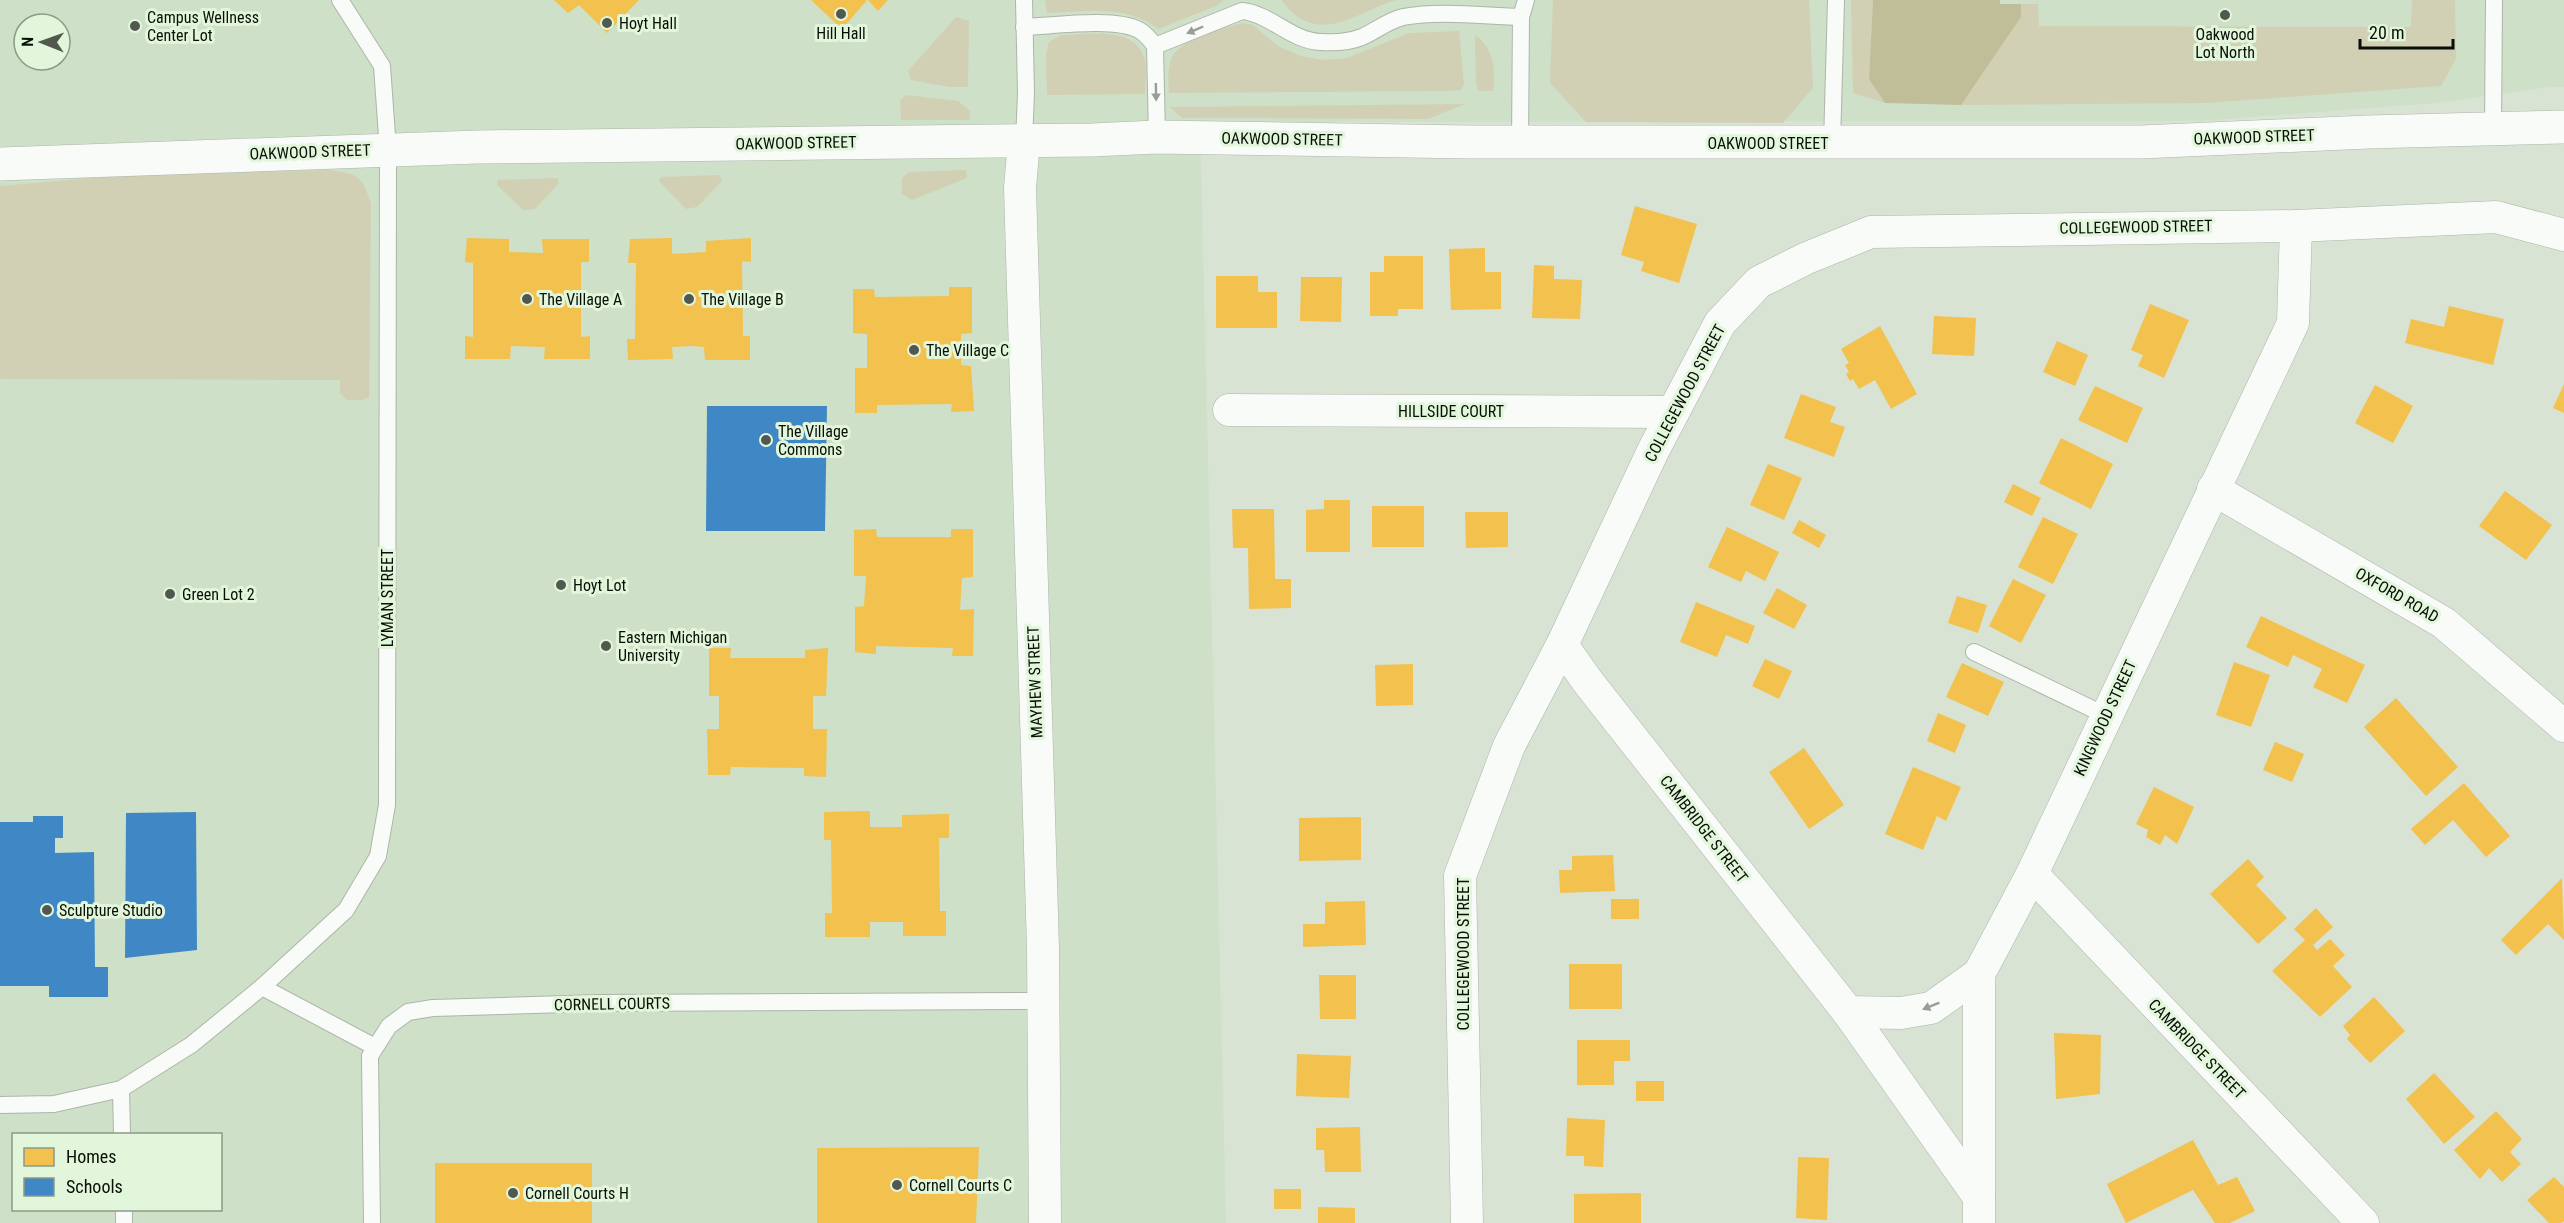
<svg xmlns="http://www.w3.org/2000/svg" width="2564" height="1223" viewBox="0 0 2564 1223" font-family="'Roboto Condensed',sans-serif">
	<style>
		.built { fill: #cee0c7; fill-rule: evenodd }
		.green { fill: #d1d0b4 }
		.forest { fill: #c0bd99 }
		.homes { fill: #f2c14e }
		.schools { fill: #3f88c5 }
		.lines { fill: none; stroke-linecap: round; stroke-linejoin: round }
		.service-casing { stroke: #adb5a9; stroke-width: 18 }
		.minor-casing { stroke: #adb5a9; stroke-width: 33 }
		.tertiary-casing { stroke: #adb5a9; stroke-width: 34 }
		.service { stroke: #f9fbf9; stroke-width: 16 }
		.minor { stroke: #f9fbf9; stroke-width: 32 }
		.tertiary { stroke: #f9fbf9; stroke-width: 33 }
		.oneway { fill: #999d98 }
		.poi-dot { fill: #51594e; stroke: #e2f6db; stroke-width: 2 }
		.labels { text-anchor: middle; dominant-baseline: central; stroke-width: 6; stroke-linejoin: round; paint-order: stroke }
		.poi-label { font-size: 16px; fill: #080f06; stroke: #e2f6db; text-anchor: start }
		.street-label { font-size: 16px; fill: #080f06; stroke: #e2f6db }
	</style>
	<rect width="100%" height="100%" fill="#d8e3d4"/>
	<path class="built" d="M 0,0 L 2564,0 L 2564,87 L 2550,87 L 2436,103 L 2201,121 L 1200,122 L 1226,1223 L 0,1223 ZM 24,24 L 60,24 L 60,60 L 24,60 ZM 14,1134 L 220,1134 L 220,1210 L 14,1210 Z"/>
	<g class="green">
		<path d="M 1045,0 L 1224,0 L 1216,6 L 1158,29 C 1127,4 1085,12 1047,13 Z"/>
		<path d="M 1281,0 L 1397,0 C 1365,8 1331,39 1298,17 C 1292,14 1286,5 1281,0 Z"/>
		<polygon points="1553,0 1809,0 1813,88 1783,123 1586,122 1550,83"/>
		<polygon points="1851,0 1873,0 1869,79 1885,103 1853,93"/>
		<polygon points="2412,0 2455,0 2456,59 2441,86 2207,103 1961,105 2021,17 2021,4 2038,4 2039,26 2411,27"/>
		<polygon points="956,17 969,21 968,87 949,87 911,80 908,71"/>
		<path d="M 1243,23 L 1253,25 L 1278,46 L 1301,56 L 1324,60 L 1347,58 L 1409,33 L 1459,31 L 1464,84 L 1461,90 L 1450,91 L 1169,93 C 1168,81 1167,67 1173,55 C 1182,40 1226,27 1243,23 Z"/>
		<path d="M 1061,35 C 1088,35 1133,25 1144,57 C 1148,67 1145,83 1145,94 L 1047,95 L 1046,55 L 1049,42 Z"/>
		<path d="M 1475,35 C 1494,48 1496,70 1493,91 L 1479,91 L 1476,85 Z"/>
		<polygon points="906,95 958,101 970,111 969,120 901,120 900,101"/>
		<polygon points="1465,104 1428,119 1182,118 1170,107"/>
		<path d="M 329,170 C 358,174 362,175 371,204 L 369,397 L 363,400 L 347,400 L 340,393 L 340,380 L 0,379 L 0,186 L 112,176 Z"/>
		<polygon points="966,170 967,178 912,200 902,194 902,178 909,172"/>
		<polygon points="719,175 722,181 697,207 686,209 659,181 661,177"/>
		<polygon points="557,178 559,183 535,209 523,210 497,185 498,180"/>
	</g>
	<polygon class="forest" points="1873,0 2000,0 2000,4 2021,4 2021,17 1961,105 1885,103 1869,79"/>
	<g class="homes">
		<polygon points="554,0 639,0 607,33 579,5 568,13"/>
		<polygon points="811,0 867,0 842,29"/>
		<polygon points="868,0 888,0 878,11"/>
		<polygon points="1635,206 1697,224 1679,283 1641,271 1644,262 1621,255"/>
		<polygon points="467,238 509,239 509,252 543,253 542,239 589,239 589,262 581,262 581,337 590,336 590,359 544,359 545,347 511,346 510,359 465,359 465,336 473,337 473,263 465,262"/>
		<polygon points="672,238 672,254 706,252 706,241 751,238 751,262 742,261 743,336 750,336 750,360 705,360 704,347 691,346 672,347 673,359 628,360 627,339 635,339 636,263 628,263 630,239"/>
		<polygon points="1485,248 1485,272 1501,272 1501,309 1451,310 1449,249"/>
		<polygon points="1384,256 1423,256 1423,309 1398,309 1398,316 1370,316 1370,272 1384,272"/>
		<polygon points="1534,265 1554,266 1554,279 1582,280 1580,319 1532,318"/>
		<polygon points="1216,276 1258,276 1258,292 1277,292 1277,328 1216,328"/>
		<polygon points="1301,277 1342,277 1341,322 1300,321"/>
		<polygon points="949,287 972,287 972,333 961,334 961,365 971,366 974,411 951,412 952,404 877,405 877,413 855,413 855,368 867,368 867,334 853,333 853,289 874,289 875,297 949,296"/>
		<polygon points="2150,304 2189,320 2164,378 2138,366 2143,355 2131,350"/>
		<polygon points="2449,306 2504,319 2493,365 2405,343 2411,319 2444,327"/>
		<polygon points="1934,316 1976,318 1974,356 1932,354"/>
		<polygon points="1880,326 1917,394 1891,409 1875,380 1859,389 1853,379 1850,381 1846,374 1849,372 1845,365 1849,363 1841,349"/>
		<polygon points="2057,341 2088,355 2075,386 2043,372"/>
		<polygon points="2564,384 2564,413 2553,408"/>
		<polygon points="2375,385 2413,406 2393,443 2355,423"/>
		<polygon points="2095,386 2143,408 2127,443 2078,420"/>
		<polygon points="1801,394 1836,407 1830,422 1845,427 1834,457 1784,438"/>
		<polygon points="2061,438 2113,464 2091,509 2039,483"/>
		<polygon points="1768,464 1802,478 1784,520 1750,505"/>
		<polygon points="2013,484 2041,498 2032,516 2004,502"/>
		<polygon points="2505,491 2552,525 2526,560 2479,526"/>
		<polygon points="1324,500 1350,500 1350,552 1306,552 1306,510 1324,509"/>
		<rect x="1372" y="506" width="52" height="41"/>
		<polygon points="1232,509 1274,509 1275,579 1291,579 1291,608 1249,609 1248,548 1233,548"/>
		<polygon points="1465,512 1508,512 1508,547 1466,548"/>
		<polygon points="2043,517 2078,534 2053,584 2018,567"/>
		<polygon points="1799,520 1826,535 1819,548 1792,533"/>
		<polygon points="1727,527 1779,552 1765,581 1746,571 1741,582 1708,567"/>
		<polygon points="876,529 877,537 951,537 951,529 973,529 973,577 962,578 960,610 974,609 973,656 952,656 953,648 876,646 876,654 855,652 855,607 864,606 866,576 854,576 854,530"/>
		<polygon points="2013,579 2046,595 2021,643 1989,626"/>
		<polygon points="1777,588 1807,605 1794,629 1763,613"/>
		<polygon points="1957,596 1987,605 1978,633 1948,623"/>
		<polygon points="1696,602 1755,626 1748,644 1726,635 1717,657 1680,642"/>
		<polygon points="2261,616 2365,665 2347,703 2313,687 2322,669 2293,655 2288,667 2246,647"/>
		<polygon points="709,648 731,648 730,658 805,658 805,650 828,648 826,696 813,696 813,729 827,729 826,777 804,776 804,768 731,767 730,775 708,775 707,729 719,729 719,696 709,696"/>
		<polygon points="1765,659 1792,671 1779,699 1752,686"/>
		<polygon points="2234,662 2270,675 2251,727 2216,715"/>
		<polygon points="1962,663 2004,682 1988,716 1946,697"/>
		<polygon points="1413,664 1413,705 1376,706 1375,665"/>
		<polygon points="2396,698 2458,767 2426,796 2364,727"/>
		<polygon points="1938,713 1966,725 1955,753 1927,741"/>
		<polygon points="2275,742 2304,754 2292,782 2263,770"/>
		<polygon points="1804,748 1844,805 1809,829 1769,772"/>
		<polygon points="1913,767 1961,787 1946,821 1937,816 1923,850 1885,834"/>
		<polygon points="2464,783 2510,836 2486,857 2453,820 2425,845 2411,829"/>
		<polygon points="2154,787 2194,807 2177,844 2165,835 2160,845 2146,837 2148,830 2136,824"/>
		<polygon points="870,811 870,827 902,827 902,815 949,814 949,838 939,838 940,911 946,911 946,936 903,936 903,922 870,922 870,937 825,937 825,913 832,913 831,840 824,840 824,812"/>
		<polygon points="1361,817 1361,860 1299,861 1299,818"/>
		<polygon points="1613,855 1615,891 1560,893 1559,870 1572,870 1572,856"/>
		<polygon points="2248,859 2264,877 2256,885 2287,918 2258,944 2210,894"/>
		<polygon points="2562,878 2564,940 2548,924 2516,955 2501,940"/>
		<rect x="1611" y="899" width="28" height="20"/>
		<polygon points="1365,901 1366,945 1303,947 1303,924 1325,924 1325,902"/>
		<polygon points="2316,908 2333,927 2313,945 2317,950 2330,939 2345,955 2333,966 2352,987 2320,1017 2272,971 2305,940 2294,929"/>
		<rect x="1569" y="964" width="53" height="45"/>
		<polygon points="1319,975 1356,975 1356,1019 1320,1019"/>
		<polygon points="2374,997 2405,1031 2370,1063 2347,1039 2350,1035 2343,1026"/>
		<polygon points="2054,1033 2101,1035 2100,1094 2056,1099"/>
		<polygon points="1577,1040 1630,1040 1630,1061 1614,1061 1614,1085 1577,1085"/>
		<polygon points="1297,1054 1351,1056 1349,1098 1296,1096"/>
		<polygon points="2434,1073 2475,1117 2444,1144 2406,1099"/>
		<rect x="1636" y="1081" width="28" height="20"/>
		<polygon points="2496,1111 2522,1139 2510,1152 2521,1164 2502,1182 2489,1168 2480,1179 2454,1150"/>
		<polygon points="1567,1118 1605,1120 1603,1167 1584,1166 1584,1156 1566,1156"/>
		<polygon points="1360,1127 1361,1172 1325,1172 1324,1150 1316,1150 1316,1128"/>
		<polygon points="2193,1140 2218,1185 2237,1177 2255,1211 2230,1223 2215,1223 2193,1190 2126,1223 2107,1184"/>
		<polygon points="979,1147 976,1223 817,1223 817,1148"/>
		<polygon points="1798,1157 1829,1158 1827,1220 1796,1218"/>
		<rect x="435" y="1163" width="157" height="60"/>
		<polygon points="2554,1177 2564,1187 2564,1221 2562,1223 2549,1223 2527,1200"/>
		<rect x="1274" y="1189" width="27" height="20"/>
		<polygon points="1641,1193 1641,1223 1574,1223 1574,1194"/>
		<polygon points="1318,1207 1355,1208 1355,1223 1318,1223"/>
	</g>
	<g class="schools">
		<polygon points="707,406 827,406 825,531 706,531"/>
		<polygon points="196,812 197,950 125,958 126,813"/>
		<polygon points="33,816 63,816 63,838 55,838 55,853 94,852 95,967 108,967 108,997 49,997 49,986 0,986 0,822 33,822"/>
	</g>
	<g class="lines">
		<defs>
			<g id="service">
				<path d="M 1024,27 C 1053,26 1114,17 1139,30 C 1146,34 1150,39 1155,46 L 1157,137"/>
				<path d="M 1155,46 L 1242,11 C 1271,14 1291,41 1321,42 C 1335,43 1349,42 1362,37 C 1376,31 1387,21 1403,17 C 1441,10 1483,16 1521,17"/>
				<polyline points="2493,128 2494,0"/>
				<polyline points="1024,141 1026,93 1024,0"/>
				<polyline points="1520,142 1521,17 1526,0"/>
				<polyline points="1832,144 1836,0"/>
				<polyline points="1974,652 2105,715"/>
				<polyline points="262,987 375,1047"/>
				<polyline points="121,1089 122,1134"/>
				<polyline points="0,1105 54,1104 121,1089 191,1045 262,987 346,910 378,856 387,805 388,150 382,66 340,0"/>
				<polyline points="124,1210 124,1223"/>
				<polyline points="372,1223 370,1056 389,1026 408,1012 433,1008 600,1003 1042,1001"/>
			</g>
			<g id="minor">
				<polyline points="1024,141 1020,188 1043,948 1045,1223"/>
				<polyline points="1229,410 1673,412"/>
				<polyline points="2213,489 2444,623 2564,726"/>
				<polyline points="1562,645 1588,682 1848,1012 1979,1197"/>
				<polyline points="2032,874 2363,1223"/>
				<polyline points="1848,1012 1901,1013 1931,1008 1979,974"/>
				<polyline points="1467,1223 1460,876 1509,746 1562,645 1653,451 1720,323 1759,282 1807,258 1871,232 2296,226 2496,217 2564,235"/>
				<polyline points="1979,1223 1979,974 2032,874 2293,323 2296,226"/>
			</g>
			<polyline id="tertiary" points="0,164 477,147 1092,140 1157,137 1470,142 2141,142 2368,132 2564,127"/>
		</defs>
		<use href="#service" class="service-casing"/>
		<use href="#minor" class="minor-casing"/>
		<use href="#tertiary" class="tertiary-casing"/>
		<use href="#service" class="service"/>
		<use href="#minor" class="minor"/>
		<use href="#tertiary" class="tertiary"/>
	</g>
	<defs><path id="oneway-solid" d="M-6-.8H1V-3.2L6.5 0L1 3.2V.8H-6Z" transform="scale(1.5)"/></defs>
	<g class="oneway">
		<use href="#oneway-solid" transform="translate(1195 30) rotate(157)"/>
		<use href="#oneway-solid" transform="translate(1156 92) rotate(89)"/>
		<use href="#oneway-solid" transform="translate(1931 1006) rotate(158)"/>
	</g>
	<g class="poi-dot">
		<circle cx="841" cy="14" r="6"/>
		<circle cx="2225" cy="15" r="6"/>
		<circle cx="607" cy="23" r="6"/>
		<circle cx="135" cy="26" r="6"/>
		<circle cx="527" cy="299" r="6"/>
		<circle cx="689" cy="299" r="6"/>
		<circle cx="914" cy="350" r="6"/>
		<circle cx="766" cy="440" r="6"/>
		<circle cx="561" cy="585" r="6"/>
		<circle cx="170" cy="594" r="6"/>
		<circle cx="606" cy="646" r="6"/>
		<circle cx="47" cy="910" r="6"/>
		<circle cx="897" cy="1185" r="6"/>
		<circle cx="513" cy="1193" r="6"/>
	</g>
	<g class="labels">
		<g class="poi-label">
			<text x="147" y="17">Campus Wellness<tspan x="147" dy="18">Center Lot</tspan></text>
			<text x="619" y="23">Hoyt Hall</text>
			<text x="841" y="33" text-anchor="middle">Hill Hall</text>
			<text x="2225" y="34" text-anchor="middle">Oakwood<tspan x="2225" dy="18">Lot North</tspan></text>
			<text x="539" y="299">The Village A</text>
			<text x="701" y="299">The Village B</text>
			<text x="926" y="350">The Village C</text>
			<text x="778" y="431">The Village<tspan x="778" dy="18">Commons</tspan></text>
			<text x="573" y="585">Hoyt Lot</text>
			<text x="182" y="594">Green Lot 2</text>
			<text x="618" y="637">Eastern Michigan<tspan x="618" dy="18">University</tspan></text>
			<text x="59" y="910">Sculpture Studio</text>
			<text x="909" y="1185">Cornell Courts C</text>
			<text x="525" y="1193">Cornell Courts H</text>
		</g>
		<g class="street-label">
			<text transform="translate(2254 137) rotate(-2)">OAKWOOD STREET</text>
			<text transform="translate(1282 139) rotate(1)">OAKWOOD STREET</text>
			<text transform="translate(796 143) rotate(-1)">OAKWOOD STREET</text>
			<text x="1768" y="143">OAKWOOD STREET</text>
			<text transform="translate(310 152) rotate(-2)">OAKWOOD STREET</text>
			<text transform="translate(2136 227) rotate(-1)">COLLEGEWOOD STREET</text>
			<text transform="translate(1685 393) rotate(-62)">COLLEGEWOOD STREET</text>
			<text x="1451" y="411">HILLSIDE COURT</text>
			<text transform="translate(2397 595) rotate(30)">OXFORD ROAD</text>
			<text transform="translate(387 598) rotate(-90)">LYMAN STREET</text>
			<text transform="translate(1035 682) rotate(-92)">MAYHEW STREET</text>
			<text transform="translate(2105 718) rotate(-65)">KINGWOOD STREET</text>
			<text transform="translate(1704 829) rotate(52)">CAMBRIDGE STREET</text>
			<text transform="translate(1463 954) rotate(-90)">COLLEGEWOOD STREET</text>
			<text transform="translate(612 1004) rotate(-1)">CORNELL COURTS</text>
			<text transform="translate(2197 1049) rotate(46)">CAMBRIDGE STREET</text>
		</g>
	</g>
	<rect x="12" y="1133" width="210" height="78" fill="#e2f6db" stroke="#8b9a86" stroke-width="1.5"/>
	<rect x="24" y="1148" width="30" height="18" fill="#f2c14e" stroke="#8b9a86" stroke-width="1.5"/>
	<text x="66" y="1163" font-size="18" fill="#080f06">Homes</text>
	<rect x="24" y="1178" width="30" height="18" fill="#3f88c5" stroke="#8b9a86" stroke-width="1.5"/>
	<text x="66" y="1193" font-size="18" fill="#080f06">Schools</text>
	<g transform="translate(42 42) rotate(271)"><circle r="28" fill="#e2f6db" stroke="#8b9a86" stroke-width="1.5"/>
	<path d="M0-4.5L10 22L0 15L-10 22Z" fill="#51594e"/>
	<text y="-9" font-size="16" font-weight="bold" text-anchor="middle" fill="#080f06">N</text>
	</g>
	<path d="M2360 39v9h93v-9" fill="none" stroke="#080f06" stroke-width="3"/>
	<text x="2369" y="39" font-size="18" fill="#080f06" stroke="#e2f6db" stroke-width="4.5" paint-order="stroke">20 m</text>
</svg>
